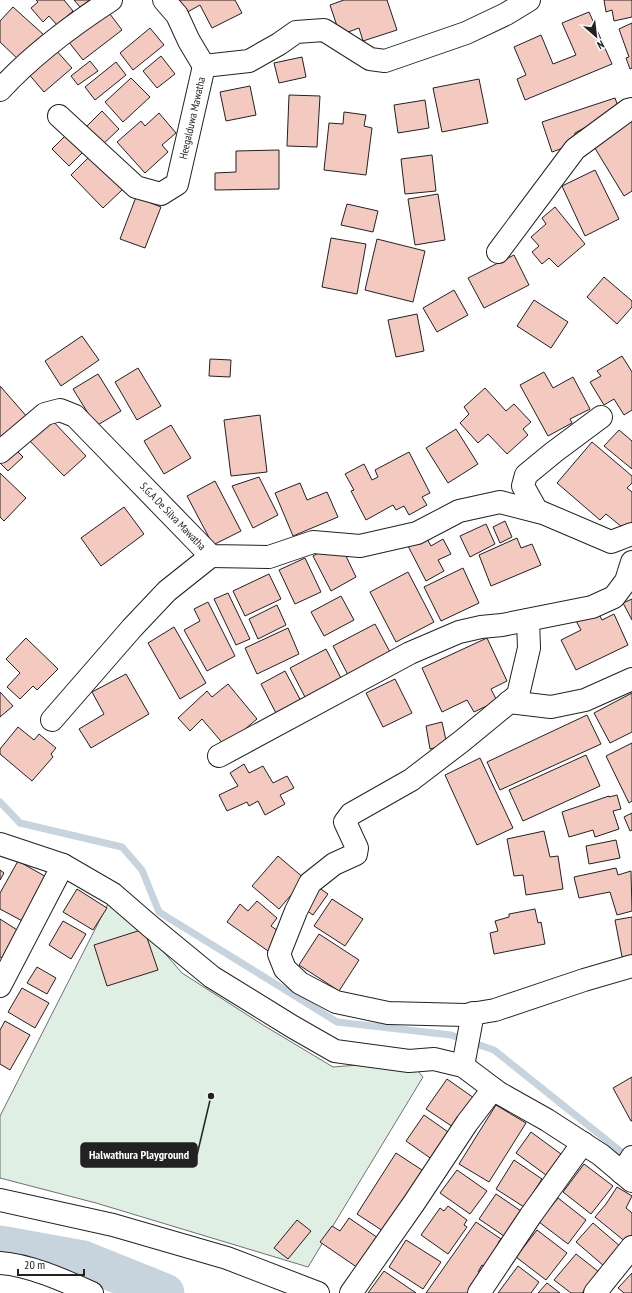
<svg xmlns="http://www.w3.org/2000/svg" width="632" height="1293" viewBox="0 0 632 1293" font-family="'PT Sans Narrow',sans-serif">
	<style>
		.green { fill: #e0efe3; stroke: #6f6f6f }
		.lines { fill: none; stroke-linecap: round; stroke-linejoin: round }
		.stream { stroke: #c7d3dd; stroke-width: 7 }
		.river { stroke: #c7d3dd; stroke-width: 39 }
		.building { fill: #f3c9c0; stroke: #222 }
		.minor-casing { stroke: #222; stroke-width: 24 }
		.minor { stroke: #fff; stroke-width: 22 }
		.labels { text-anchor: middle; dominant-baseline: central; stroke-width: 3; stroke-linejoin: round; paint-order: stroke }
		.street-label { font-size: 11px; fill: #222; stroke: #fff }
		.leader { fill: none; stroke: #222; stroke-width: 1.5 }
		.callout-dot { fill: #222; stroke: #fff; stroke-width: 1.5 }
		.callout { fill: #222; stroke: #222; stroke-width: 1.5 }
		.callout-label { font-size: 12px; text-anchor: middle; font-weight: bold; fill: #fff }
	</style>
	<rect width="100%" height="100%" fill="#fff"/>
	<polygon class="green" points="113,894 182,973 263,1025 333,1067 409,1061 423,1077 308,1267 96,1203 0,1178 0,1116"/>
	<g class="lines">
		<polyline class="stream" points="0,802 20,823 122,847 142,870 159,912 337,1022 451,1035 494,1050 629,1158"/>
		<polyline class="river" points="0,1245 83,1260 165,1293"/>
	</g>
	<g class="building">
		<polygon points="36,0 64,0 73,11 57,25 49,16 43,22 31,8 38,2"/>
		<polygon points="74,0 90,0 80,7"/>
		<polygon points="176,0 235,0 242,13 212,28 200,5 184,14"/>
		<polygon points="344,0 387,0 397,30 363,41 359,28 340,35 330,5"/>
		<polygon points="604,0 632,0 632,17 614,21 612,10 606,12"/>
		<polygon points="13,7 44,35 20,61 0,42 0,21"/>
		<polygon points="107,10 122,30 83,60 68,41"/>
		<polygon points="589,12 612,64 525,100 517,79 526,75 514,47 541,35 553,64 576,55 562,23"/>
		<polygon points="632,23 632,68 630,69 626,58 629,57 619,29"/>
		<polygon points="150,28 164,45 133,70 120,53"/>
		<polygon points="54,48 72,68 44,92 27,72"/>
		<polygon points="161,56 175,74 157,88 143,71"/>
		<polygon points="302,57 306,77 279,83 274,63"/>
		<polygon points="90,61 98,71 78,85 71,76"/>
		<polygon points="116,62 126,75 95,100 85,87"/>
		<polygon points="131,78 150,97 123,122 105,102"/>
		<polygon points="479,79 488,123 442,132 433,88"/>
		<polygon points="250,86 256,115 226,121 220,92"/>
		<polygon points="289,95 320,96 317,147 287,146"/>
		<polygon points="615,98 619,109 575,133 574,144 552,152 542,122"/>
		<polygon points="425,100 429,128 398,133 394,105"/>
		<polygon points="102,111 119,129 100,147 83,130"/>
		<polygon points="344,112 366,115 364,126 372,128 366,175 324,170 329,123 343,124"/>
		<polygon points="159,113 176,133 162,145 168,152 145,173 117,142 141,121 145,126"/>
		<polygon points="632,115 632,191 624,196 590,140"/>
		<polygon points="68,133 85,150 69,166 52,149"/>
		<polygon points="279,150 279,189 215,190 215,173 236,172 236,151"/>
		<polygon points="432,155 436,191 405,194 401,159"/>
		<polygon points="90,156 123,189 103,208 71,175"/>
		<polygon points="595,170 619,219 585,236 562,186"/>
		<polygon points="438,194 445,240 415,245 408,199"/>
		<polygon points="136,197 161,207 145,248 120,239"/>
		<polygon points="347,204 378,211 373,232 341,225"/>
		<polygon points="555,207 585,244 558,267 549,258 542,264 532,252 539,246 531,237 546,224 542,218"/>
		<polygon points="331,238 366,244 357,294 322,287"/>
		<polygon points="377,239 425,251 413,302 365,290"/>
		<polygon points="514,255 529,285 484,308 468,278"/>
		<polygon points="604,277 632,301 632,307 617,324 587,297"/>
		<polygon points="454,290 468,315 437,332 423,308"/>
		<polygon points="534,300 568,322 551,348 517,326"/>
		<polygon points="417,314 424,351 396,357 388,320"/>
		<polygon points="82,336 99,360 61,386 45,361"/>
		<polygon points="622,356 632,372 632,410 624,415 614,399 604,405 590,382 601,376 597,371"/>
		<polygon points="210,359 231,360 230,377 209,376"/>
		<polygon points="138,368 161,406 137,420 115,382"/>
		<polygon points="544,372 553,388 573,377 590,409 570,419 572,423 548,436 520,385"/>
		<polygon points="98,374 121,411 96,426 73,389"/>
		<polygon points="0,386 29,419 0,444"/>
		<polygon points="485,388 506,411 514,404 531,422 523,429 528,435 507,454 488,434 478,443 460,423 469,414 464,407"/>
		<polygon points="260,415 267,472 231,476 224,420"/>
		<polygon points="49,417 86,456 64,476 27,438"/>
		<polygon points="171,425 191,458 164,474 144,441"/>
		<polygon points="456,429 478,464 448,483 426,448"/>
		<polygon points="619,430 632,441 632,469 604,446"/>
		<polygon points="592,442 632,476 632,483 627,488 632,492 632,527 628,532 606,514 600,520 557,483"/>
		<polygon points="12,446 23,457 8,471 0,463"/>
		<polygon points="409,452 430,493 422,497 427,505 409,515 404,506 396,510 393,505 366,520 351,491 354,490 345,474 364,464 372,480 378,477 375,470"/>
		<polygon points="0,473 26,498 4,521 0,517"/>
		<polygon points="259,477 278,515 253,528 232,486"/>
		<polygon points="215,481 241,531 213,545 187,496"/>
		<polygon points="300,483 307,500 327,492 338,517 293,536 275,493"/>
		<polygon points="124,507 144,534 101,566 81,538"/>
		<polygon points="505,521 512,537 500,543 493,527"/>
		<polygon points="486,524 495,544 470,557 460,536"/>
		<polygon points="426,537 431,546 443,539 451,554 438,560 444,571 426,581 408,546"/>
		<polygon points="517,538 521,548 532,544 541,565 491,586 479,555"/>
		<polygon points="327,548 346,556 356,577 331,591 313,556"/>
		<polygon points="305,558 321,592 295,604 279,570"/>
		<polygon points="463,568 479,603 441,621 424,587"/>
		<polygon points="408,572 434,622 396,642 370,592"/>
		<polygon points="269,574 281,599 245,616 233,591"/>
		<polygon points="228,593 250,639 236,645 214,599"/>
		<polygon points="341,596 354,620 324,636 311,612"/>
		<polygon points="632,599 632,620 623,603"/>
		<polygon points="208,602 235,656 207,671 184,630 200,621 194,609"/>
		<polygon points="277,605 286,625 258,639 249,619"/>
		<polygon points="596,608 602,620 614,614 628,645 576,670 561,640 581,630 575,619"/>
		<polygon points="375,624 390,652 348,675 333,646"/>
		<polygon points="174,627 206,683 180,699 148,643"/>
		<polygon points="288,628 299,654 257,674 245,648"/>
		<polygon points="26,638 58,669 37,690 33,686 20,699 7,687 20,673 6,659"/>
		<polygon points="487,638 507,681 491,689 497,701 474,712 467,700 442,712 422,668"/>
		<polygon points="326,649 342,680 306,699 290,668"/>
		<polygon points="285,671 302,703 278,717 261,684"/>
		<polygon points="126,674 149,714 91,748 79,729 104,714 92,692"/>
		<polygon points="395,679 412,713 383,727 366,693"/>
		<polygon points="228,684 257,719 225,746 202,719 190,731 178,718 207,691 212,697"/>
		<polygon points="0,692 13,706 0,717"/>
		<polygon points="632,693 632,732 610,743 594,713"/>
		<polygon points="587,715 601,744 500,790 487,762"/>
		<polygon points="442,722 447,745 430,749 426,726"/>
		<polygon points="18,727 34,740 39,734 56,748 51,754 53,757 32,781 0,754 0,749"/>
		<polygon points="632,743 632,801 629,803 606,756"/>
		<polygon points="586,755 600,786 523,821 509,790"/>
		<polygon points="480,758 513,828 477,845 445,775"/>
		<polygon points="244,764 249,773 263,766 273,783 287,776 294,788 280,795 285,804 265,815 258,801 249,806 247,802 227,811 219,795 238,786 230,773"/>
		<polygon points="617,795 621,809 613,811 619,829 595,837 593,830 569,837 562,812 609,796 609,797"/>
		<polygon points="632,813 632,830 630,831 624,817"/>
		<polygon points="544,831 550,857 558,856 563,889 526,895 523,875 514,876 507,839"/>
		<polygon points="616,840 620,858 589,864 586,846"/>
		<polygon points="278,856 305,879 279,909 252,886"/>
		<polygon points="18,861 50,879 26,923 0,909 0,893"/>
		<polygon points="616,868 618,875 631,871 632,911 617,915 610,892 579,898 574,877"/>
		<polygon points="0,870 4,873 0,880"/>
		<polygon points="315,885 328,894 313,915 300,906"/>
		<polygon points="77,889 107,908 93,930 63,912"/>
		<polygon points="332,899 363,919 345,946 314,926"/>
		<polygon points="257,901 277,918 271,926 281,933 268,951 227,922 240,904 248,911"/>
		<polygon points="535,909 538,923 541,922 545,944 494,954 490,933 498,931 495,921 509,917 509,914"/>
		<polygon points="632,917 632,961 623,962 615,920"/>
		<polygon points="0,919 25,935 7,962 0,957"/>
		<polygon points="63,921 86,934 71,959 49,945"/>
		<polygon points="144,929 158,970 107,986 94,945"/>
		<polygon points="319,934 359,960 339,991 299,965"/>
		<polygon points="37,967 56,978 47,994 27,983"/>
		<polygon points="22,988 49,1003 35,1028 8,1012"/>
		<polygon points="5,1021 30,1035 10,1070 0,1064 0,1030"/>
		<polygon points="632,1077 632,1121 631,1121 613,1088"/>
		<polygon points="447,1079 474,1098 453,1127 426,1109"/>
		<polygon points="496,1105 526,1123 489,1182 459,1164"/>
		<polygon points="424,1115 451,1134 433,1160 406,1141"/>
		<polygon points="531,1132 561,1154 546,1175 516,1153"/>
		<polygon points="396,1153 425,1172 386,1233 357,1214"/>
		<polygon points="514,1160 542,1179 524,1207 496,1189"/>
		<polygon points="584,1164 613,1186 591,1214 563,1192"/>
		<polygon points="457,1170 487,1191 470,1214 440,1193"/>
		<polygon points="617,1187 632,1196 626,1208 632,1213 632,1237 627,1243 595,1217 606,1204"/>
		<polygon points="496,1194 524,1213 507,1238 479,1219"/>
		<polygon points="558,1198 586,1220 568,1244 539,1222"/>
		<polygon points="448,1206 467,1220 464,1225 467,1227 448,1254 421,1235 440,1208 444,1211"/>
		<polygon points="349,1218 381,1240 361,1270 320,1242 332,1226 340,1231"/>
		<polygon points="297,1220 311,1231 288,1259 274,1248"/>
		<polygon points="476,1222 501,1239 498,1243 504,1247 489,1270 482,1265 478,1272 484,1277 472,1293 426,1293"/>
		<polygon points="593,1223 621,1247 604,1266 576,1242"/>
		<polygon points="537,1230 567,1253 546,1280 516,1257"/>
		<polygon points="406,1240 441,1262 423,1289 389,1267"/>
		<polygon points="576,1254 599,1272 582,1293 571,1293 554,1280"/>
		<polygon points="518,1266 539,1282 531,1293 498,1293"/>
		<polygon points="384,1271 416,1293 368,1293"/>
		<polygon points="632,1273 632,1293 624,1293 618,1288"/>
		<polygon points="547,1283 560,1293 538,1293"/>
	</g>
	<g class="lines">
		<defs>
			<g id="minor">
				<polyline points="164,0 177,15 189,41 204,66"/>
				<path d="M 0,90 C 32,55 71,26 111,0"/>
				<polyline points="59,116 136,187 161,194 177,184 204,66 249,61 279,44 296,32 324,30 370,59 385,61 466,33 506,14 529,0"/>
				<polyline points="498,252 575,149 628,110 632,109"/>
				<polyline points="0,452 45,414 60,410 75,416 211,556 269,557 313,542 360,546 417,533 459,511 500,502 543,513 611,542 632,534"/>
				<polyline points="537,511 523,486 526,475 554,452 601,417"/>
				<polyline points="528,620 529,648 518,695 462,741 411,780 351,814 345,822 357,848 356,854 334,864 310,883 296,911 279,954 285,969 300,983 336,1002 388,1013 465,1015 495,1010 584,980 632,966"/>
				<polyline points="509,702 551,707 585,700 632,679"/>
				<polyline points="52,720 132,628 167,591 211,556"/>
				<polyline points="219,756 410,653 459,632 481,627 502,625 592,607 614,597 626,581 632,562"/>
				<polyline points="0,844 63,865 113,894 150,926 212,977 293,1027 335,1051 409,1061 434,1059 463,1066 499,1093 547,1120 601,1155 632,1181"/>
				<polyline points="0,986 63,865"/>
				<polyline points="463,1066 473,1013"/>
				<polyline points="622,1173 632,1157"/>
				<polyline points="0,1200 113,1225 227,1258 318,1293"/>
				<path d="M 0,1263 C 30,1265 65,1281 92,1293"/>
				<polyline points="351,1293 414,1203 467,1123 493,1089"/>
				<polyline points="479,1293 531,1215 583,1143"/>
				<polyline points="595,1293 632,1247"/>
			</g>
		</defs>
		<use href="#minor" class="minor-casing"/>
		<use href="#minor" class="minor"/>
	</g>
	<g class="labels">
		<g class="street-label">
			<text transform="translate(192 118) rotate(-77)">Heegalduwa Mawatha</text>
			<text transform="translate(173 516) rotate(46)">S.G.A De Silva Mawatha</text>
		</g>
	</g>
	<path class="leader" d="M211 1096L197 1155"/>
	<circle class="callout-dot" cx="211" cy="1096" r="4"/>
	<rect class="callout" x="81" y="1143" width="116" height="24" rx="4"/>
	<g class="callout-label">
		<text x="139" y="1159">Halwathura Playground</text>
	</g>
	<g transform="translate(596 36) rotate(152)" stroke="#ffffff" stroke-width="3" paint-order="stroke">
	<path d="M0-3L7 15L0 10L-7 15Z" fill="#222222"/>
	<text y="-6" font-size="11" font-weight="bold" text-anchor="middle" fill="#222222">N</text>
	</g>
	<path d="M18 1269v6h66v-6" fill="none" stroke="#222222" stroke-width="2"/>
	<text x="24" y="1269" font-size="12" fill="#222222" stroke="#ffffff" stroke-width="3" paint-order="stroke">20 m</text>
</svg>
